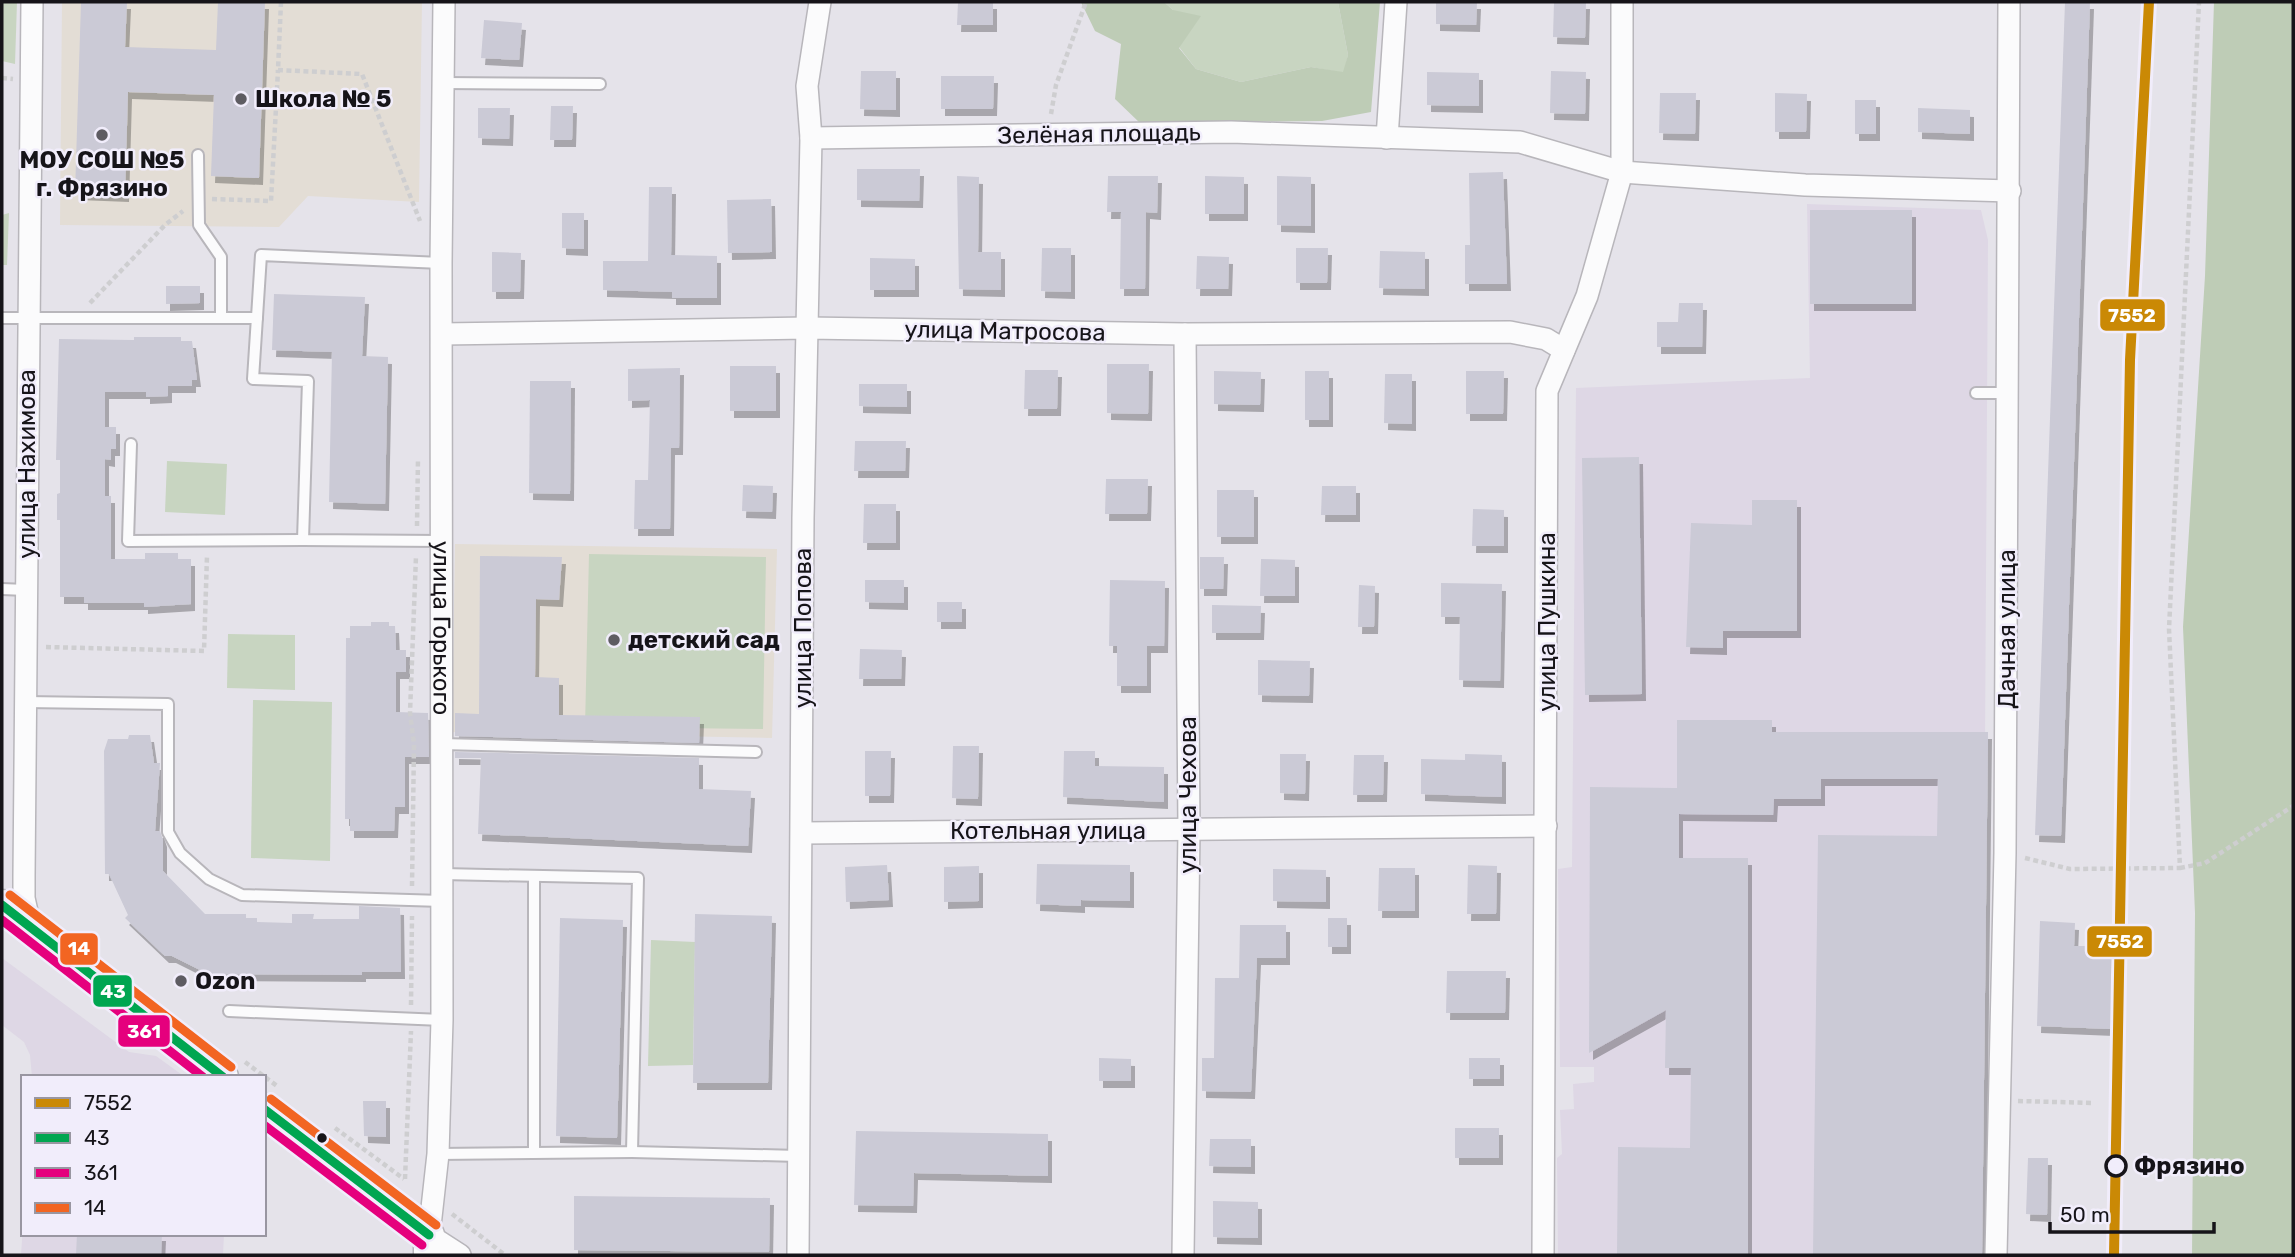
<svg xmlns="http://www.w3.org/2000/svg" width="2295" height="1257" viewBox="0 0 2295 1257" font-family="Rubik,sans-serif">
	<style>
		.industrial { fill: #ded7e5 }
		.education { fill: #e3ddd5 }
		.green { fill: #c8d5c1 }
		.forest { fill: #beccb6 }
		.building { fill: #cbcad6; filter: url(#shadow) }
		.lines { fill: none; stroke-linecap: round; stroke-linejoin: round }
		.lane-casing { stroke: #b8b6bb; stroke-width: 14 }
		.street-casing { stroke: #b8b6bb; stroke-width: 24 }
		.secondary-casing { stroke: #b8b6bb; stroke-width: 33 }
		.path { stroke: #ceced0; stroke-width: 4.5; stroke-dasharray: 5 3.5; stroke-linecap: butt }
		.lane { stroke: #fbfbfc; stroke-width: 10 }
		.street { stroke: #fbfbfc; stroke-width: 21 }
		.secondary { stroke: #fbfbfc; stroke-width: 30 }
		.bus-1-casing { stroke: #f1edfb; stroke-width: 14 }
		.bus-2-casing { stroke: #f1edfb; stroke-width: 14 }
		.bus-3-casing { stroke: #f1edfb; stroke-width: 14 }
		.bus-1 { stroke: #00a651; stroke-width: 9 }
		.bus-2 { stroke: #e5007d; stroke-width: 9 }
		.bus-3 { stroke: #f26522; stroke-width: 9 }
		.rail-1-casing { stroke: #f1edfb; stroke-width: 16 }
		.rail-1 { stroke: #ca8905; stroke-width: 10 }
		.poi-dot { fill: #5e5c62; stroke: #f1edfb; stroke-width: 2.5 }
		.bus-dot { fill: #161419; stroke: #f1edfb; stroke-width: 2.5 }
		.stop-dot { fill: #f1edfb; stroke: #161419; stroke-width: 3.5 }
		.labels { text-anchor: middle; dominant-baseline: central; stroke-width: 5; stroke-linejoin: round; paint-order: stroke }
		.poi-label { font-size: 24px; font-weight: bold; fill: #161419; stroke: #f1edfb; text-anchor: start }
		.street-label { font-size: 24px; fill: #161419; stroke: #f1edfb }
		.stop-label { font-size: 24px; font-weight: bold; fill: #161419; stroke: #f1edfb; text-anchor: start }
		.line-badge { stroke: #f1edfb; stroke-width: 2.5 }
		.badge-label { font-size: 19px; text-anchor: middle; font-weight: bold; fill: #fff }
	</style>
	<defs>
		<filter id="shadow"><feDropShadow dx="4" dy="7" stdDeviation="0" flood-color="#0004"/></filter>
	</defs>
	<rect width="100%" height="100%" fill="#e5e3ea"/>
	<g class="industrial">
		<polygon points="1807,204 1981,210 1988,240 1982,1255 1558,1255 1557,1158 1562,1154 1560,1110 1574,1109 1573,1084 1594,1082 1594,1067 1560,1067 1558,869 1572,867 1576,388 1810,378"/>
		<polygon points="2,958 129,1052 156,1056 185,1077 32,1077 30,1055 24,1042 2,1025"/>
		<polygon points="23,1226 23,1234 224,1234 223,1255 21,1255"/>
	</g>
	<g class="education">
		<polygon points="62,2 422,2 419,202 308,196 279,227 60,225"/>
		<polygon points="455,544 777,549 772,738 452,732"/>
	</g>
	<g class="green">
		<polygon points="2,2 17,2 15,64 2,61"/>
		<polygon points="1164,2 1338,2 1348,55 1344,73 1311,67 1241,82 1196,69 1179,47 1173,10"/>
		<polygon points="9,213 7,265 2,265 2,215"/>
		<polygon points="167,461 227,464 225,515 165,512"/>
		<polygon points="589,554 766,557 763,729 585,727"/>
		<polygon points="228,634 295,635 295,690 227,688"/>
		<polygon points="253,700 332,702 330,861 251,858"/>
		<polygon points="651,940 695,942 693,1065 648,1066"/>
	</g>
	<g class="forest">
		<polygon points="1081,2 1164,2 1173,10 1201,16 1179,48 1196,69 1241,82 1311,67 1343,72 1348,55 1338,2 1380,2 1371,112 1322,121 1140,123 1115,99 1121,44 1095,31"/>
		<polygon points="2214,2 2293,2 2293,1255 2192,1255 2195,913 2183,627 2205,276"/>
	</g>
	<g class="building">
		<polygon points="81,2 127,2 125,47 216,50 218,2 265,2 259,178 211,176 214,95 128,92 125,195 75,193"/>
		<polygon points="958,2 993,2 993,25 957,25"/>
		<polygon points="1436,2 1477,2 1476,25 1436,24"/>
		<polygon points="1554,2 1586,2 1585,38 1553,37"/>
		<polygon points="2065,2 2090,2 2061,836 2035,835"/>
		<polygon points="484,20 522,23 519,60 481,58"/>
		<polygon points="861,71 896,71 896,110 860,109"/>
		<polygon points="1551,71 1586,72 1585,114 1550,113"/>
		<polygon points="1427,72 1479,73 1479,106 1427,105"/>
		<polygon points="941,76 994,76 993,109 941,109"/>
		<polygon points="1660,93 1696,93 1695,134 1659,133"/>
		<polygon points="1775,93 1807,94 1806,132 1775,132"/>
		<rect x="1855" y="100" width="21" height="34"/>
		<polygon points="551,106 573,106 572,140 550,140"/>
		<polygon points="478,108 510,108 509,139 478,138"/>
		<polygon points="1918,108 1970,110 1970,134 1918,132"/>
		<polygon points="857,169 920,169 919,201 857,200"/>
		<polygon points="1503,172 1507,284 1465,284 1465,245 1470,245 1469,173"/>
		<polygon points="957,176 979,177 978,252 1001,252 1001,290 959,289"/>
		<polygon points="1108,176 1158,176 1157,213 1146,212 1145,289 1120,289 1121,212 1107,212"/>
		<polygon points="1205,176 1244,177 1244,214 1205,214"/>
		<polygon points="1277,176 1311,177 1311,226 1277,225"/>
		<polygon points="649,187 672,187 671,255 717,256 717,298 672,298 672,292 603,290 603,261 648,261"/>
		<polygon points="771,199 772,252 728,253 727,200"/>
		<rect x="1810" y="210" width="102" height="94"/>
		<polygon points="562,213 584,213 584,249 562,248"/>
		<polygon points="1042,248 1071,248 1071,292 1041,291"/>
		<polygon points="1296,248 1328,248 1327,283 1296,283"/>
		<polygon points="1380,251 1425,252 1425,289 1379,288"/>
		<polygon points="492,252 521,253 520,292 492,292"/>
		<polygon points="1197,256 1229,257 1228,289 1196,289"/>
		<polygon points="870,258 915,259 915,290 870,290"/>
		<polygon points="166,286 200,286 200,303 166,304"/>
		<polygon points="274,294 365,297 362,356 388,357 385,504 329,502 332,352 272,350"/>
		<polygon points="1679,303 1703,303 1702,347 1657,347 1657,322 1678,322"/>
		<polygon points="134,337 181,337 181,341 192,341 197,380 192,380 192,386 168,386 168,396 146,397 146,392 105,392 105,427 116,427 116,449 111,449 111,460 105,459 105,496 111,496 111,559 145,559 145,553 178,553 178,559 191,559 191,604 144,607 144,603 84,603 84,597 60,597 60,520 57,520 57,494 60,493 60,460 56,460 59,339 134,340"/>
		<polygon points="1107,364 1149,364 1148,414 1107,413"/>
		<rect x="730" y="366" width="46" height="45"/>
		<polygon points="680,368 679,448 671,448 670,529 634,529 635,480 648,480 650,400 628,401 628,369"/>
		<polygon points="1025,370 1058,370 1057,409 1024,409"/>
		<polygon points="1214,371 1261,372 1260,405 1214,404"/>
		<rect x="1305" y="371" width="24" height="49"/>
		<polygon points="1466,371 1504,371 1503,414 1466,414"/>
		<polygon points="1385,374 1412,374 1412,424 1384,423"/>
		<polygon points="530,381 571,381 570,494 529,493"/>
		<polygon points="859,384 907,384 907,407 859,406"/>
		<polygon points="855,441 906,441 905,471 854,471"/>
		<polygon points="1639,457 1642,694 1585,695 1582,458"/>
		<polygon points="1106,479 1148,479 1147,514 1105,514"/>
		<polygon points="743,485 773,486 772,512 742,511"/>
		<polygon points="1322,486 1356,486 1356,515 1321,515"/>
		<rect x="1217" y="490" width="37" height="47"/>
		<polygon points="1752,500 1797,500 1797,631 1723,631 1723,648 1686,647 1691,523 1752,525"/>
		<polygon points="864,504 896,504 896,543 863,543"/>
		<polygon points="1473,509 1504,510 1504,546 1472,546"/>
		<polygon points="480,556 562,557 559,600 536,599 535,677 559,678 559,715 700,717 699,743 455,736 455,713 479,714"/>
		<polygon points="1200,557 1224,557 1223,589 1200,589"/>
		<polygon points="1261,559 1295,560 1295,596 1260,596"/>
		<polygon points="865,580 904,580 904,603 865,602"/>
		<polygon points="1110,580 1165,581 1164,646 1147,646 1147,686 1117,686 1117,646 1109,646"/>
		<polygon points="1441,583 1502,584 1500,681 1459,680 1460,617 1441,617"/>
		<polygon points="1359,585 1375,586 1374,627 1358,627"/>
		<rect x="937" y="602" width="25" height="20"/>
		<polygon points="1212,605 1261,606 1260,633 1212,633"/>
		<polygon points="371,622 389,622 389,626 395,626 396,650 406,650 406,672 396,672 396,712 428,713 429,757 405,757 405,807 395,807 394,831 350,831 350,819 345,819 346,638 350,638 350,626 371,626"/>
		<polygon points="860,649 902,650 901,679 859,679"/>
		<polygon points="1258,660 1310,661 1309,696 1258,695"/>
		<polygon points="1677,720 1772,720 1772,732 1988,732 1982,1255 1813,1255 1818,835 1937,836 1938,779 1821,779 1821,799 1774,799 1773,815 1679,814 1679,858 1748,858 1748,1255 1617,1255 1618,1147 1690,1148 1691,1068 1665,1068 1666,1010 1589,1053 1590,787 1677,788"/>
		<polygon points="129,735 150,735 154,763 160,763 155,831 160,831 163,840 163,871 205,914 246,914 246,918 257,918 257,922 292,923 292,914 314,914 313,919 359,919 359,906 400,908 401,972 362,972 362,975 208,974 172,956 165,956 125,918 128,915 109,874 105,874 104,751 108,739 128,739"/>
		<polygon points="953,746 979,746 978,799 952,798"/>
		<polygon points="865,751 891,751 890,796 865,796"/>
		<polygon points="1064,751 1095,751 1095,766 1164,767 1164,802 1063,797"/>
		<polygon points="455,752 699,758 699,789 751,791 748,846 478,834 481,758 455,758"/>
		<polygon points="1280,754 1306,754 1305,794 1280,793"/>
		<polygon points="1465,754 1502,755 1502,797 1421,794 1421,759 1465,760"/>
		<polygon points="1354,755 1384,755 1383,795 1353,795"/>
		<polygon points="1037,864 1130,865 1130,901 1081,900 1081,906 1036,904"/>
		<polygon points="887,865 889,900 846,902 845,867"/>
		<polygon points="1468,865 1497,866 1496,914 1467,914"/>
		<polygon points="979,866 979,901 944,902 944,867"/>
		<polygon points="1379,868 1415,868 1415,911 1378,911"/>
		<polygon points="1273,869 1326,870 1326,902 1273,901"/>
		<polygon points="695,914 772,916 768,1083 693,1083"/>
		<polygon points="560,918 623,920 617,1138 556,1136"/>
		<rect x="1328" y="918" width="19" height="29"/>
		<polygon points="2040,921 2075,923 2074,946 2111,946 2110,1029 2037,1026"/>
		<polygon points="1240,925 1286,925 1286,958 1257,958 1251,1092 1202,1091 1202,1058 1214,1058 1215,978 1239,978"/>
		<polygon points="1447,971 1506,971 1505,1013 1446,1013"/>
		<polygon points="1099,1058 1131,1059 1131,1081 1099,1081"/>
		<rect x="1469" y="1058" width="31" height="21"/>
		<polygon points="363,1101 386,1101 386,1137 364,1136"/>
		<rect x="1455" y="1128" width="44" height="30"/>
		<polygon points="856,1131 1048,1134 1048,1176 914,1173 913,1206 854,1205"/>
		<polygon points="1210,1139 1251,1139 1251,1167 1209,1166"/>
		<polygon points="2028,1158 2048,1158 2047,1215 2026,1214"/>
		<polygon points="574,1196 770,1198 769,1252 574,1250"/>
		<polygon points="1213,1201 1258,1202 1258,1238 1213,1237"/>
		<polygon points="77,1234 162,1234 161,1255 76,1255"/>
	</g>
	<g class="lines">
		<defs>
			<g id="lane">
				<polyline points="443,83 600,84"/>
				<polyline points="198,155 199,225 221,257 221,318"/>
				<polyline points="441,263 261,255 253,379 308,381 303,540 441,541"/>
				<polyline points="2,318 257,318"/>
				<polyline points="1976,393 2009,393"/>
				<polyline points="131,444 128,541 303,540"/>
				<polyline points="2,589 26,590"/>
				<polyline points="25,702 168,704 168,832 180,853 209,879 242,895 442,901"/>
				<polyline points="442,744 756,752"/>
				<polyline points="534,877 534,1152"/>
				<polyline points="229,1011 442,1020"/>
				<polyline points="632,1152 799,1156"/>
				<polyline points="438,1154 632,1152 638,878 442,874"/>
			</g>
			<g id="street">
				<path id="s1" d="M 444,2 L 441,263 L 442,1020 L 438,1154 L 429,1235 L 460,1255"/>
				<polyline points="811,138 1231,132 1520,142 1622,172 1805,185 2010,191"/>
				<polyline points="1387,138 1396,2"/>
				<polyline points="442,334 807,328 1185,334 1510,332 1546,339 1564,350"/>
				<polyline points="803,833 1546,826"/>
				<polyline points="30,925 24,898 24,876 32,2"/>
				<polyline points="798,1255 803,518 811,138 807,86 820,2"/>
				<polyline points="1183,1255 1189,830 1185,334"/>
				<polyline points="1543,1255 1547,391 1587,296 1622,172 1622,2"/>
				<polyline points="1996,1255 2005,853 2009,2"/>
			</g>
			<g id="secondary">
				<polyline points="2,905 223,1077"/>
				<polyline points="264,1109 429,1235 429,1255"/>
			</g>
		</defs>
		<use href="#lane" class="lane-casing"/>
		<use href="#street" class="street-casing"/>
		<use href="#secondary" class="secondary-casing"/>
		<g class="path">
			<polyline points="281,2 278,70 362,74 420,221"/>
			<polyline points="2,78 13,79"/>
			<polyline points="1051,114 1056,85 1086,2"/>
			<polyline points="212,199 271,201 278,70"/>
			<polyline points="90,303 165,225 183,211"/>
			<polyline points="417,526 418,458"/>
			<polyline points="46,647 204,651 207,556"/>
			<polyline points="2025,858 2070,869 2180,868 2169,629 2199,2"/>
			<polyline points="2180,868 2205,863 2293,806"/>
			<polyline points="412,886 414,744 410,713 416,556"/>
			<polyline points="411,1005 412,916"/>
			<polyline points="245,1062 277,1086"/>
			<polyline points="2018,1101 2094,1103"/>
			<polyline points="335,1128 404,1179"/>
			<polyline points="405,1179 411,1031"/>
			<polyline points="452,1214 505,1255"/>
		</g>
		<use href="#lane" class="lane"/>
		<use href="#street" class="street"/>
		<use href="#secondary" class="secondary"/>
		<defs>
			<g id="bus-1">
				<polyline points="2,905 223,1077"/>
				<polyline points="264,1109 429,1235"/>
			</g>
			<g id="bus-2">
				<polyline points="2,920 203,1077"/>
				<polyline points="264,1125 422,1245"/>
			</g>
			<g id="bus-3">
				<polyline points="10,895 231,1067"/>
				<polyline points="271,1099 436,1225"/>
			</g>
		</defs>
		<use href="#bus-1" class="bus-1-casing"/>
		<use href="#bus-2" class="bus-2-casing"/>
		<use href="#bus-3" class="bus-3-casing"/>
		<use href="#bus-1" class="bus-1"/>
		<use href="#bus-2" class="bus-2"/>
		<use href="#bus-3" class="bus-3"/>
		<defs>
			<polyline id="rail-1" points="2114,1255 2130,360 2149,2"/>
		</defs>
		<use href="#rail-1" class="rail-1-casing"/>
		<use href="#rail-1" class="rail-1"/>
	</g>
	<g class="poi-dot">
		<circle cx="241" cy="99" r="7"/>
		<circle cx="102" cy="135" r="7"/>
		<circle cx="614" cy="640" r="7"/>
		<circle cx="181" cy="981" r="7"/>
	</g>
	<circle class="bus-dot" cx="322" cy="1138" r="6"/>
	<circle class="stop-dot" cx="2116" cy="1166" r="10"/>
	<g class="labels">
		<g class="poi-label">
			<text x="255" y="99">Школа № 5</text>
			<text x="102" y="160" text-anchor="middle">МОУ СОШ №5<tspan x="102" dy="28">г. Фрязино</tspan></text>
			<text x="628" y="640">детский сад</text>
			<text x="195" y="981">Ozon</text>
		</g>
		<g class="street-label">
			<text transform="translate(1099 134) rotate(-1)">Зелёная площадь</text>
			<text transform="translate(1005 331) rotate(1)">улица Матросова</text>
			<text transform="translate(27 464) rotate(-90)">улица Нахимова</text>
			<text transform="translate(1547 622) rotate(-90)">улица Пушкина</text>
			<text transform="translate(803 628) rotate(-90)">улица Попова</text>
			<text stroke="none"><textPath href="#s1" startOffset="626">улица Горького</textPath></text>
			<text transform="translate(2007 629) rotate(-90)">Дачная улица</text>
			<text transform="translate(1188 795) rotate(-90)">улица Чехова</text>
			<text x="1048" y="831">Котельная улица</text>
		</g>
		<g class="stop-label">
			<text x="2134" y="1166">Фрязино</text>
		</g>
	</g>
	<g class="line-badge">
		<rect x="2099" y="298" width="67" height="34" rx="7" fill="#ca8905"/>
		<rect x="2086" y="925" width="67" height="33" rx="7" fill="#ca8905"/>
		<rect x="59" y="932" width="40" height="34" rx="7" fill="#f26522"/>
		<rect x="92" y="974" width="41" height="34" rx="7" fill="#00a651"/>
		<rect x="117" y="1014" width="54" height="34" rx="7" fill="#e5007d"/>
	</g>
	<g class="badge-label">
		<text x="2132" y="322">7552</text>
		<text x="2120" y="948">7552</text>
		<text x="79" y="955">14</text>
		<text x="113" y="998">43</text>
		<text x="144" y="1038">361</text>
	</g>
	<rect width="2295" height="1257" fill="none" stroke="#161419" stroke-width="7"/>
	<rect x="21" y="1075" width="245" height="161" fill="#f1edfb" stroke="#9996a1" stroke-width="2"/>
	<rect x="35" y="1098" width="35" height="10" fill="#ca8905" stroke="#9996a1" stroke-width="2"/>
	<text x="84" y="1110" font-size="21" fill="#161419">7552</text>
	<rect x="35" y="1133" width="35" height="10" fill="#00a651" stroke="#9996a1" stroke-width="2"/>
	<text x="84" y="1145" font-size="21" fill="#161419">43</text>
	<rect x="35" y="1168" width="35" height="10" fill="#e5007d" stroke="#9996a1" stroke-width="2"/>
	<text x="84" y="1180" font-size="21" fill="#161419">361</text>
	<rect x="35" y="1203" width="35" height="10" fill="#f26522" stroke="#9996a1" stroke-width="2"/>
	<text x="84" y="1215" font-size="21" fill="#161419">14</text>
	<path d="M2050 1222v10h164v-10" fill="none" stroke="#161419" stroke-width="3.5"/>
	<text x="2060" y="1222" font-size="21" fill="#161419" stroke="#f1edfb" stroke-width="5" paint-order="stroke">50 m</text>
</svg>
